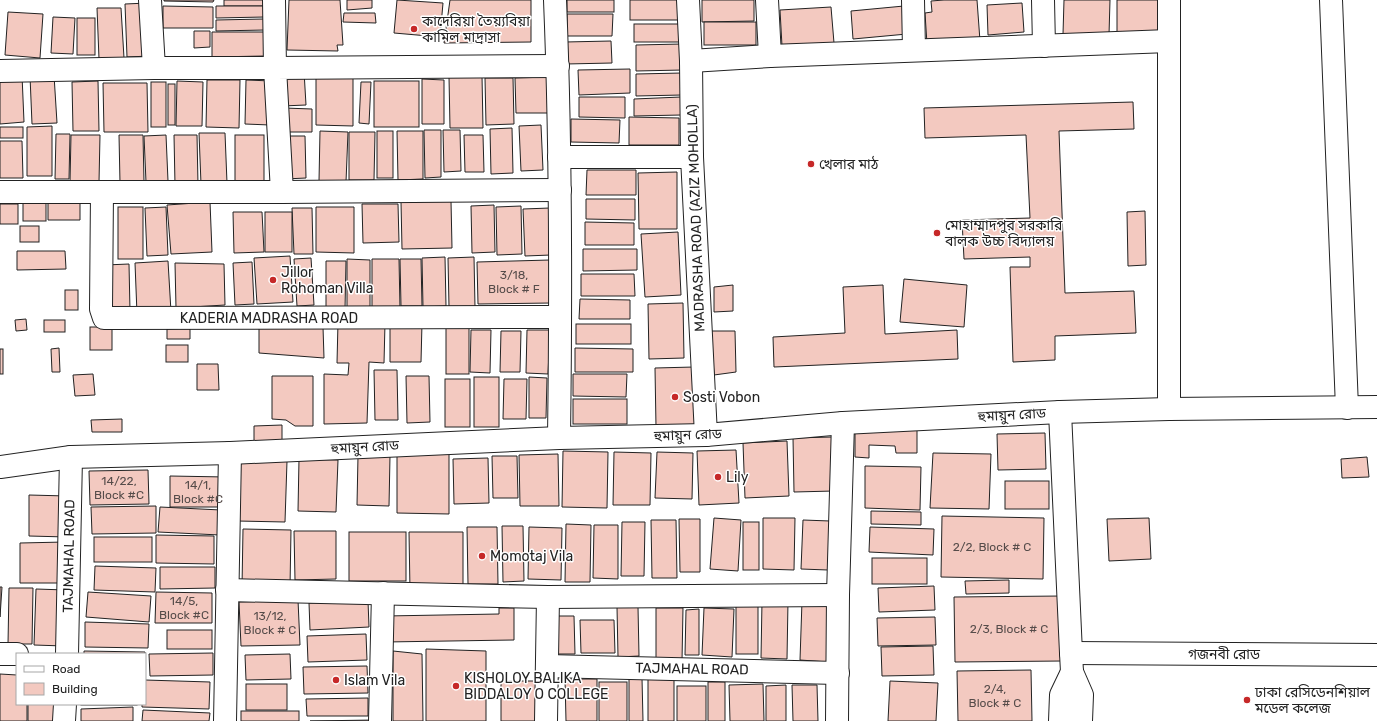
<svg xmlns="http://www.w3.org/2000/svg" width="1377" height="721" viewBox="0 0 1377 721" font-family="Rubik,'Noto Sans Bengali',sans-serif">
	<style>
		.building { fill: #f3c9c0; stroke: #222 }
		.lines { fill: none; stroke-linecap: round; stroke-linejoin: round }
		.minor-casing { stroke: #222; stroke-width: 24 }
		.minor { stroke: #fff; stroke-width: 22 }
		.poi-dot { fill: #c62828; stroke: #fff; stroke-width: 1.5 }
		.labels { text-anchor: middle; dominant-baseline: central; stroke-width: 3; stroke-linejoin: round; paint-order: stroke }
		.number-label { font-size: 12px; fill: #564c4a }
		.poi-label { font-size: 14px; fill: #222; stroke: #fff; text-anchor: start }
		.street-label { font-size: 14px; fill: #222; stroke: #fff }
	</style>
	<rect width="100%" height="100%" fill="#fff"/>
	<g class="building">
		<polygon points="164,0 214,0 213,2 164,1"/>
		<rect x="224" y="0" width="45" height="6"/>
		<polygon points="289,0 340,0 343,45 337,45 338,51 287,50"/>
		<polygon points="347,0 372,0 372,8 347,10"/>
		<polygon points="397,0 443,3 440,37 394,33"/>
		<polygon points="450,0 531,0 531,42 444,43"/>
		<rect x="567" y="0" width="47" height="12"/>
		<rect x="630" y="0" width="50" height="20"/>
		<polygon points="702,0 754,0 754,21 702,22"/>
		<polygon points="944,0 977,0 980,41 927,44 925,13 932,12 931,1"/>
		<polygon points="1064,0 1110,0 1109,35 1063,34"/>
		<rect x="1117" y="0" width="45" height="33"/>
		<polygon points="148,3 150,56 127,57 125,4"/>
		<polygon points="1022,3 1024,32 988,35 987,5"/>
		<polygon points="163,6 213,7 213,28 163,28"/>
		<polygon points="216,6 265,6 265,17 216,18"/>
		<polygon points="904,6 907,34 853,39 851,11"/>
		<polygon points="831,7 834,43 782,46 780,10"/>
		<polygon points="97,8 121,8 124,58 99,59"/>
		<polygon points="8,12 43,14 40,58 5,55"/>
		<polygon points="344,13 375,13 376,23 343,22"/>
		<polygon points="567,14 613,14 612,36 567,36"/>
		<polygon points="53,17 75,18 73,54 51,53"/>
		<rect x="77" y="18" width="18" height="37"/>
		<polygon points="264,19 265,30 216,31 216,20"/>
		<rect x="704" y="22" width="52" height="23"/>
		<rect x="634" y="24" width="46" height="18"/>
		<polygon points="194,31 210,31 210,47 194,48"/>
		<polygon points="212,32 265,32 265,56 212,57"/>
		<polygon points="611,41 612,63 566,64 565,42"/>
		<polygon points="682,44 683,70 636,71 636,45"/>
		<polygon points="630,69 630,93 579,95 578,70"/>
		<polygon points="304,71 306,105 282,106 281,72"/>
		<polygon points="682,73 682,95 636,96 636,74"/>
		<polygon points="22,75 24,122 0,124 0,76"/>
		<polygon points="54,75 57,123 32,124 30,76"/>
		<polygon points="316,76 353,76 353,126 316,125"/>
		<polygon points="482,76 483,128 450,128 449,77"/>
		<polygon points="550,77 551,113 516,113 515,78"/>
		<polygon points="485,78 513,78 514,124 486,125"/>
		<polygon points="422,79 444,80 444,124 422,124"/>
		<polygon points="207,80 240,80 239,128 206,127"/>
		<polygon points="246,80 272,81 270,125 245,124"/>
		<polygon points="98,81 99,131 73,131 72,82"/>
		<polygon points="177,81 203,82 202,126 176,126"/>
		<rect x="374" y="81" width="45" height="46"/>
		<rect x="151" y="82" width="15" height="45"/>
		<polygon points="361,82 371,82 369,124 359,123"/>
		<polygon points="103,83 147,83 148,132 104,132"/>
		<rect x="168" y="84" width="7" height="41"/>
		<polygon points="579,97 625,97 625,118 579,117"/>
		<polygon points="681,97 681,115 634,116 634,99"/>
		<polygon points="1133,102 1134,129 1059,131 1065,293 1134,291 1136,333 1055,336 1055,360 1013,362 1010,267 1030,267 1030,257 964,259 962,220 1030,218 1026,135 925,138 924,108"/>
		<polygon points="284,108 312,109 312,132 284,132"/>
		<polygon points="629,117 679,118 679,145 629,145"/>
		<polygon points="571,119 620,120 619,143 571,142"/>
		<polygon points="541,125 543,170 521,171 519,126"/>
		<polygon points="52,126 52,176 27,176 27,127"/>
		<rect x="0" y="127" width="23" height="11"/>
		<polygon points="512,128 513,173 491,174 490,129"/>
		<polygon points="424,130 441,130 441,177 425,178"/>
		<polygon points="443,130 460,130 461,171 444,172"/>
		<polygon points="320,131 348,132 346,182 319,181"/>
		<rect x="377" y="131" width="16" height="47"/>
		<polygon points="397,131 423,131 423,179 398,180"/>
		<polygon points="349,132 375,132 374,180 349,180"/>
		<polygon points="199,133 225,133 227,183 201,184"/>
		<polygon points="56,134 70,134 69,179 55,179"/>
		<polygon points="71,135 100,135 99,182 70,182"/>
		<polygon points="119,135 143,135 144,182 120,183"/>
		<polygon points="166,135 168,181 146,182 144,136"/>
		<polygon points="174,135 197,135 198,185 175,185"/>
		<rect x="235" y="135" width="29" height="46"/>
		<polygon points="464,135 483,135 484,172 465,172"/>
		<polygon points="284,136 305,136 306,178 285,179"/>
		<polygon points="0,141 22,141 23,178 0,178"/>
		<polygon points="587,170 636,170 636,195 586,195"/>
		<polygon points="677,172 677,229 639,229 638,173"/>
		<polygon points="586,199 635,199 635,220 586,219"/>
		<rect x="23" y="201" width="23" height="20"/>
		<polygon points="451,201 452,248 402,249 401,202"/>
		<polygon points="80,202 80,220 48,220 48,203"/>
		<polygon points="210,202 212,252 171,254 167,205"/>
		<rect x="0" y="204" width="18" height="20"/>
		<polygon points="362,204 398,204 399,242 363,243"/>
		<polygon points="494,205 495,252 472,253 471,206"/>
		<polygon points="521,206 522,254 497,255 496,207"/>
		<rect x="118" y="207" width="25" height="52"/>
		<polygon points="166,207 168,255 147,256 145,208"/>
		<polygon points="316,207 354,207 354,253 316,252"/>
		<polygon points="292,208 312,208 313,254 294,254"/>
		<polygon points="550,208 551,255 525,256 523,209"/>
		<polygon points="1145,211 1146,265 1128,266 1127,212"/>
		<polygon points="233,212 262,212 264,252 234,253"/>
		<rect x="265" y="212" width="27" height="40"/>
		<polygon points="585,222 634,223 634,245 585,245"/>
		<rect x="20" y="226" width="19" height="16"/>
		<polygon points="678,232 681,295 645,297 641,234"/>
		<polygon points="583,249 637,249 637,270 583,271"/>
		<polygon points="17,251 65,251 66,269 17,270"/>
		<polygon points="290,256 293,302 257,304 254,258"/>
		<polygon points="445,257 446,306 423,307 422,258"/>
		<polygon points="474,257 475,307 449,307 448,258"/>
		<polygon points="311,258 314,305 297,306 294,259"/>
		<polygon points="347,259 370,260 370,309 347,308"/>
		<polygon points="372,259 399,259 400,309 372,309"/>
		<polygon points="400,259 421,259 422,306 401,306"/>
		<polygon points="550,260 551,303 478,304 477,262"/>
		<polygon points="168,261 171,312 137,314 135,263"/>
		<polygon points="326,261 346,261 345,309 326,308"/>
		<polygon points="252,262 254,304 235,305 233,263"/>
		<polygon points="175,263 224,264 225,305 176,308"/>
		<polygon points="129,264 130,311 107,312 105,265"/>
		<polygon points="581,274 634,274 635,296 581,296"/>
		<polygon points="904,279 967,285 964,327 900,322"/>
		<polygon points="733,285 733,311 714,312 714,287"/>
		<polygon points="883,285 885,334 957,330 958,359 774,367 773,337 845,333 843,287"/>
		<rect x="65" y="290" width="13" height="20"/>
		<polygon points="580,299 630,300 630,319 579,319"/>
		<polygon points="683,303 684,358 649,359 648,304"/>
		<polygon points="26,319 27,330 16,331 15,320"/>
		<rect x="44" y="320" width="21" height="12"/>
		<polygon points="338,322 385,323 384,363 369,362 367,423 324,424 324,374 348,375 349,363 337,363"/>
		<polygon points="390,323 422,323 421,362 390,362"/>
		<rect x="576" y="324" width="55" height="20"/>
		<polygon points="259,326 323,327 324,358 259,353"/>
		<rect x="90" y="327" width="22" height="23"/>
		<polygon points="190,328 190,339 167,339 167,329"/>
		<rect x="446" y="328" width="23" height="46"/>
		<polygon points="471,330 491,330 490,373 470,372"/>
		<polygon points="527,330 550,330 548,374 526,373"/>
		<polygon points="501,331 521,331 520,372 500,372"/>
		<polygon points="711,331 735,331 736,372 714,375"/>
		<rect x="166" y="345" width="22" height="17"/>
		<polygon points="59,348 60,372 52,372 51,349"/>
		<polygon points="575,348 633,349 633,372 575,372"/>
		<rect x="0" y="349" width="3" height="25"/>
		<polygon points="197,364 218,364 219,390 197,390"/>
		<polygon points="694,367 696,426 656,427 655,368"/>
		<polygon points="374,370 397,370 398,420 375,420"/>
		<polygon points="93,374 95,395 75,396 73,375"/>
		<polygon points="573,374 627,374 626,397 573,396"/>
		<polygon points="272,376 313,376 313,426 295,426 286,420 272,419"/>
		<polygon points="406,376 429,376 430,422 407,423"/>
		<rect x="474" y="377" width="25" height="50"/>
		<polygon points="529,377 547,378 546,418 529,418"/>
		<rect x="445" y="379" width="25" height="48"/>
		<polygon points="504,379 527,379 526,419 503,419"/>
		<rect x="573" y="399" width="54" height="25"/>
		<polygon points="122,419 122,432 92,432 91,420"/>
		<polygon points="282,425 282,445 254,445 254,426"/>
		<polygon points="855,427 917,428 917,453 896,453 895,446 869,445 869,458 855,457"/>
		<polygon points="1045,433 1046,469 998,470 997,434"/>
		<polygon points="832,437 834,491 794,492 793,438"/>
		<polygon points="787,441 789,496 745,498 743,443"/>
		<polygon points="736,450 739,503 699,505 697,451"/>
		<polygon points="563,451 608,452 607,508 562,507"/>
		<polygon points="614,452 651,453 650,505 613,505"/>
		<polygon points="657,452 693,453 692,499 655,498"/>
		<polygon points="397,453 449,454 449,514 397,513"/>
		<polygon points="933,453 991,454 989,509 930,508"/>
		<polygon points="558,454 559,506 520,506 519,455"/>
		<polygon points="358,456 390,456 389,506 357,505"/>
		<polygon points="492,456 517,456 518,498 493,498"/>
		<polygon points="1367,457 1369,477 1342,478 1341,459"/>
		<polygon points="488,458 489,503 454,504 453,459"/>
		<polygon points="238,459 287,461 285,522 237,521"/>
		<polygon points="299,459 338,460 336,512 298,511"/>
		<polygon points="865,466 921,467 920,510 865,508"/>
		<polygon points="148,470 149,504 90,505 89,471"/>
		<polygon points="170,476 226,477 226,507 170,507"/>
		<rect x="1005" y="481" width="44" height="28"/>
		<polygon points="29,495 67,496 67,537 29,536"/>
		<polygon points="156,506 156,533 92,534 91,507"/>
		<polygon points="160,507 221,510 220,535 158,532"/>
		<polygon points="871,511 921,512 921,525 871,524"/>
		<polygon points="942,516 1044,518 1043,579 941,577"/>
		<polygon points="714,518 741,520 738,571 710,569"/>
		<polygon points="763,518 795,518 794,570 763,569"/>
		<polygon points="1149,518 1151,559 1109,561 1107,519"/>
		<polygon points="679,519 700,519 700,572 680,572"/>
		<polygon points="651,520 676,520 677,578 652,578"/>
		<polygon points="803,520 830,521 828,570 801,569"/>
		<polygon points="622,522 645,522 644,576 621,576"/>
		<rect x="743" y="522" width="16" height="48"/>
		<polygon points="566,524 591,525 590,582 565,582"/>
		<polygon points="594,525 618,525 618,579 593,578"/>
		<polygon points="502,526 523,526 524,581 503,582"/>
		<polygon points="467,527 497,527 498,584 468,584"/>
		<polygon points="529,527 562,528 561,580 528,579"/>
		<polygon points="870,527 934,529 933,555 869,552"/>
		<polygon points="243,529 291,530 290,587 242,587"/>
		<polygon points="294,531 336,531 336,579 295,580"/>
		<rect x="349" y="532" width="57" height="49"/>
		<polygon points="409,532 463,532 463,590 410,591"/>
		<polygon points="156,535 214,536 214,564 156,563"/>
		<rect x="94" y="537" width="58" height="25"/>
		<polygon points="65,542 66,583 20,583 20,543"/>
		<rect x="872" y="558" width="55" height="26"/>
		<polygon points="95,566 156,568 155,592 94,590"/>
		<polygon points="160,567 215,567 215,588 160,589"/>
		<polygon points="1009,580 1009,593 966,594 965,581"/>
		<polygon points="934,586 935,610 879,612 878,588"/>
		<polygon points="0,587 2,587 0,617"/>
		<polygon points="9,588 33,588 32,644 8,644"/>
		<polygon points="36,589 66,590 64,646 34,645"/>
		<polygon points="88,592 151,596 149,622 86,617"/>
		<polygon points="156,592 212,593 212,623 155,623"/>
		<polygon points="1062,596 1063,661 955,662 954,597"/>
		<polygon points="298,600 300,645 241,646 239,602"/>
		<rect x="736" y="600" width="22" height="54"/>
		<polygon points="368,601 369,627 310,630 309,603"/>
		<polygon points="762,601 788,601 787,659 761,658"/>
		<polygon points="802,601 830,602 828,662 800,660"/>
		<polygon points="617,607 638,607 639,656 618,657"/>
		<polygon points="499,608 514,608 514,640 385,642 385,616 499,614"/>
		<polygon points="656,608 683,608 682,661 656,660"/>
		<polygon points="704,608 734,609 732,657 702,655"/>
		<polygon points="699,609 699,655 685,655 686,610"/>
		<polygon points="555,616 574,616 575,654 556,654"/>
		<polygon points="935,617 936,645 878,646 877,618"/>
		<polygon points="580,620 614,620 615,653 581,653"/>
		<polygon points="85,622 149,624 148,648 85,647"/>
		<rect x="167" y="630" width="45" height="19"/>
		<polygon points="366,634 367,660 308,662 307,636"/>
		<polygon points="933,646 934,675 882,676 881,647"/>
		<polygon points="426,649 486,651 486,721 426,721"/>
		<polygon points="84,651 145,652 145,654 84,654"/>
		<polygon points="393,651 422,654 423,721 393,721"/>
		<polygon points="213,653 213,675 150,676 149,654"/>
		<polygon points="290,654 291,679 246,680 245,655"/>
		<polygon points="367,666 368,693 304,694 303,667"/>
		<polygon points="1031,670 1032,721 958,721 957,671"/>
		<polygon points="0,674 17,675 17,704 27,704 27,721 0,721"/>
		<rect x="648" y="677" width="26" height="44"/>
		<polygon points="629,678 642,678 643,721 629,721"/>
		<polygon points="565,679 597,679 597,721 566,721"/>
		<polygon points="145,680 210,682 209,709 142,707 142,704 145,704"/>
		<polygon points="501,681 538,681 539,721 501,721"/>
		<polygon points="890,681 938,683 936,721 888,721"/>
		<rect x="599" y="682" width="28" height="39"/>
		<rect x="708" y="682" width="17" height="39"/>
		<rect x="246" y="684" width="41" height="26"/>
		<polygon points="763,684 764,721 730,721 729,685"/>
		<polygon points="786,685 786,721 766,721 766,686"/>
		<polygon points="792,685 817,685 818,721 793,721"/>
		<rect x="677" y="686" width="29" height="35"/>
		<polygon points="368,698 368,716 307,716 306,699"/>
		<rect x="28" y="704" width="28" height="17"/>
		<rect x="81" y="704" width="56" height="1"/>
		<polygon points="133,707 133,721 81,721 81,709"/>
		<polygon points="143,710 210,713 209,721 142,721"/>
		<rect x="241" y="711" width="58" height="10"/>
		<polygon points="374,720 374,721 310,721"/>
	</g>
	<g class="lines">
		<defs>
			<g id="minor">
				<polyline points="150,0 154,68"/>
				<path d="M 555,0 C 561,146 561,292 559,438"/>
				<polyline points="688,0 691,61 692,157 706,435"/>
				<polyline points="767,0 770,56"/>
				<polyline points="913,0 914,50"/>
				<polyline points="1043,0 1044,46"/>
				<polyline points="1169,0 1169,409"/>
				<polyline points="1331,0 1347,408"/>
				<polyline points="691,61 770,56 1169,41"/>
				<polyline points="0,71 154,68 275,68 274,0"/>
				<polyline points="559,157 692,157"/>
				<polyline points="0,192 282,192 560,190"/>
				<polyline points="102,192 101,309 104,318 560,317"/>
				<polyline points="282,192 275,68 558,66"/>
				<polyline points="1060,412 1071,653 1072,672 1082,695 1081,721"/>
				<polyline points="0,467 71,457 230,453 559,438 706,435 843,423 1060,412 1169,409 1377,407"/>
				<polyline points="227,590 548,597 838,595"/>
				<polyline points="1071,653 1377,655"/>
				<polyline points="0,654 17,654"/>
				<polyline points="67,654 71,457"/>
				<polyline points="547,666 838,673"/>
				<polyline points="64,721 65,704"/>
				<polyline points="225,721 230,453"/>
				<polyline points="380,721 383,593"/>
				<polyline points="546,721 548,597"/>
				<polyline points="837,721 838,595 843,423"/>
				<polyline points="1060,721 1061,695 1072,672"/>
			</g>
		</defs>
		<use href="#minor" class="minor-casing"/>
		<use href="#minor" class="minor"/>
	</g>
	<g class="poi-dot">
		<circle cx="414" cy="29" r="4"/>
		<circle cx="811" cy="164" r="4"/>
		<circle cx="937" cy="233" r="4"/>
		<circle cx="273" cy="280" r="4"/>
		<circle cx="675" cy="397" r="4"/>
		<circle cx="718" cy="477" r="4"/>
		<circle cx="482" cy="556" r="4"/>
		<circle cx="336" cy="680" r="4"/>
		<circle cx="456" cy="686" r="4"/>
		<circle cx="1247" cy="700" r="4"/>
	</g>
	<g class="labels">
		<g class="number-label">
			<text x="514" y="275">3/18,<tspan x="514" dy="14">Block # F</tspan></text>
			<text x="119" y="481">14/22,<tspan x="119" dy="14">Block #C</tspan></text>
			<text x="198" y="485">14/1,<tspan x="198" dy="14">Block #C</tspan></text>
			<text x="992" y="547">2/2, Block # C</text>
			<text x="184" y="601">14/5,<tspan x="184" dy="14">Block #C</tspan></text>
			<text x="270" y="616">13/12,<tspan x="270" dy="14">Block # C</tspan></text>
			<text x="1009" y="629">2/3, Block # C</text>
			<text x="995" y="689">2/4,<tspan x="995" dy="14">Block # C</tspan></text>
		</g>
		<g class="poi-label">
			<text x="422" y="21">কাদেরিয়া তৈয়্যবিয়া<tspan x="422" dy="16">কামিল মাদ্রাসা</tspan></text>
			<text x="819" y="164">খেলার মাঠ</text>
			<text x="945" y="225">মোহাম্মাদপুর সরকারি<tspan x="945" dy="16">বালক উচ্চ বিদ্যালয়</tspan></text>
			<text x="281" y="272">Jillor<tspan x="281" dy="16">Rohoman Villa</tspan></text>
			<text x="683" y="397">Sosti Vobon</text>
			<text x="726" y="477">Lily</text>
			<text x="490" y="556">Momotaj Vila</text>
			<text x="464" y="678">KISHOLOY BALIKA<tspan x="464" dy="16">BIDDALOY O COLLEGE</tspan></text>
			<text x="344" y="680">Islam Vila</text>
			<text x="1255" y="692">ঢাকা রেসিডেনশিয়াল<tspan x="1255" dy="16">মডেল কলেজ</tspan></text>
		</g>
		<g class="street-label">
			<text transform="translate(696 218) rotate(-92)">MADRASHA ROAD (AZIZ MOHOLLA)</text>
			<text x="269" y="318">KADERIA MADRASHA ROAD</text>
			<text transform="translate(1012 415) rotate(-3)">হুমায়ুন রোড</text>
			<text transform="translate(688 435) rotate(-2)">হুমায়ুন রোড</text>
			<text transform="translate(365 447) rotate(-3)">হুমায়ুন রোড</text>
			<text transform="translate(69 556) rotate(-89)">TAJMAHAL ROAD</text>
			<text x="1224" y="654">গজনবী রোড</text>
			<text transform="translate(692 669) rotate(1)">TAJMAHAL ROAD</text>
		</g>
	</g>
	<rect x="16" y="653" width="130" height="52" fill="#ffffff" stroke="#a7a7a7"/>
	<rect x="24" y="666" width="20" height="6" fill="#ffffff" stroke="#a7a7a7"/>
	<text x="52" y="673" font-size="12" fill="#222222">Road</text>
	<rect x="24" y="683" width="20" height="12" fill="#f3c9c0" stroke="#a7a7a7"/>
	<text x="52" y="693" font-size="12" fill="#222222">Building</text>
</svg>
